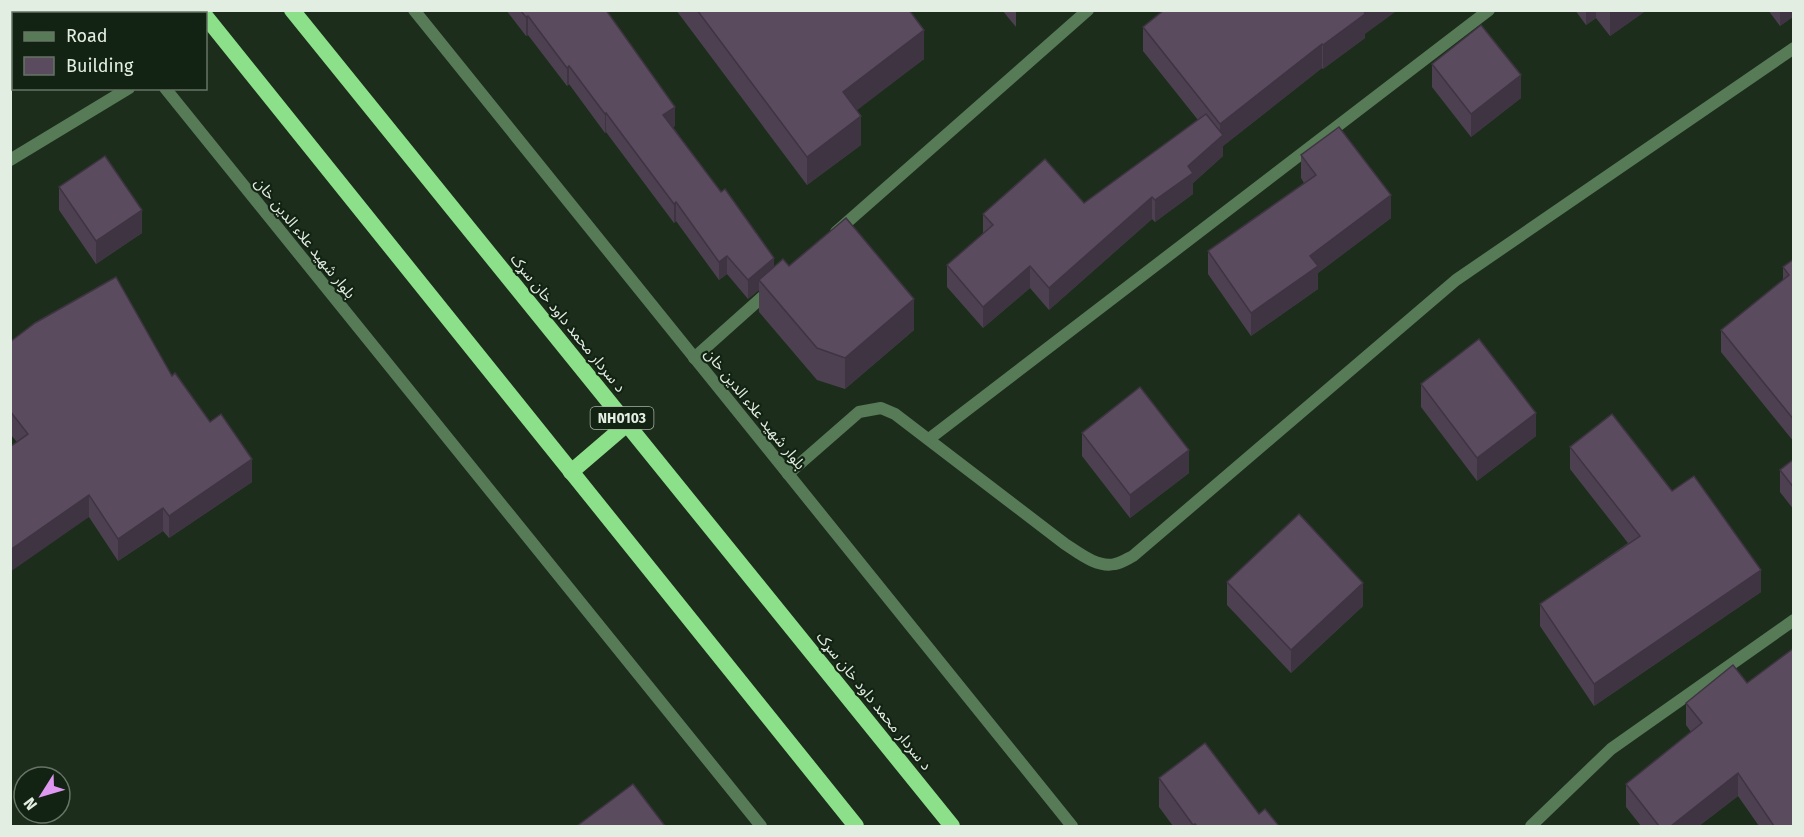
<svg xmlns="http://www.w3.org/2000/svg" width="1804" height="837" viewBox="0 0 1804 837" font-family="'Fira Sans','Noto Sans Arabic',sans-serif">
	<style>
		.lines { fill: none; stroke-linecap: round; stroke-linejoin: round }
		.minor { stroke: #577b57; stroke-width: 12 }
		.tertiary { stroke: #577b57; stroke-width: 12 }
		.trunk { stroke: #8ce08a; stroke-width: 16 }
		.wall { fill: #4d4051 }
		.shaded-wall { fill: #3f3442 }
		.building { fill: #5a4b5e; stroke: #3f3442; stroke-width: 1.5 }
		.labels { text-anchor: middle; dominant-baseline: central; stroke-width: 4.5; stroke-linejoin: round; paint-order: stroke }
		.shield { fill: #132313; stroke: #a5b1a4; stroke-width: 1.5 }
		.shield-label { font-size: 14px; font-weight: bold; fill: #e3eee2 }
		.street-label { font-size: 15px; fill: #e3eee2; stroke: #132313 }
	</style>
	<rect width="100%" height="100%" fill="#1d2d1c"/>
	<g class="lines">
		<g class="minor">
			<polyline points="10,160 129,88"/>
			<polyline points="836,232 1088,10"/>
			<polyline points="694,358 769,291"/>
			<polyline points="929,439 1489,10"/>
			<path d="M 788,474 L 859,412 L 881,408 L 895,414 L 1065,544 C 1079,553 1097,568 1115,564 C 1121,563 1127,559 1133,556 L 1456,280 L 1794,48"/>
			<polyline points="1531,826 1611,749 1794,620"/>
		</g>
		<g class="tertiary">
			<polyline points="102,10 104,14"/>
			<polyline points="414,10 1072,826"/>
			<polyline points="165,88 761,826"/>
		</g>
		<g class="trunk">
			<polyline points="292,10 952,826"/>
			<polyline points="206,17 856,826"/>
			<polyline points="571,472 627,424"/>
		</g>
	</g>
	<g class="wall">
		<polygon points="506,10 606,10 675,126 673,127 774,267 789,266 914,330 845,389 817,380 759,312 759,290 748,299 727,274 719,280 676,221 674,223 606,132 605,133 569,84 567,86 528,35 526,36"/>
		<polygon points="676,10 909,10 924,59 856,110 861,145 807,185"/>
		<polygon points="1002,10 1016,10 1016,27"/>
		<polygon points="1575,10 1644,10 1644,12 1610,36 1596,18 1586,25"/>
		<polygon points="1768,10 1794,10 1794,16 1780,26"/>
		<polygon points="1143,27 1365,34 1365,38 1323,69 1322,68 1223,146 1223,156 1193,183 1193,194 1155,222 1152,219 1049,310 1030,288 983,328 947,287 947,265 983,234 983,214 1084,203 1198,120 1143,51"/>
		<polygon points="1432,64 1521,98 1471,137 1432,87"/>
		<polygon points="1301,155 1391,218 1318,273 1318,289 1251,336 1208,274 1208,251 1304,183 1301,178"/>
		<polygon points="59,187 142,233 96,264 59,210"/>
		<polygon points="1794,259 1794,442 1721,352 1721,330 1783,280 1783,267"/>
		<polygon points="10,342 172,376 252,482 169,538 163,531 118,561 89,517 17,442 10,434"/>
		<polygon points="1421,384 1536,436 1477,481 1421,407"/>
		<polygon points="1082,433 1189,473 1130,518 1082,456"/>
		<polygon points="1570,447 1672,491 1761,592 1594,706 1540,626 1540,604 1628,543 1570,469"/>
		<polygon points="1794,459 1794,510 1780,492 1780,470"/>
		<polygon points="1227,582 1363,606 1291,673 1227,605"/>
		<polygon points="1686,703 1794,826 1759,826 1738,796 1699,826 1641,826 1626,807 1626,784 1691,732 1686,725"/>
		<polygon points="1159,778 1259,814 1279,826 1173,826 1159,807"/>
	</g>
	<g class="shaded-wall">
		<polygon points="1365,10 1398,10 1365,34 1365,38 1323,69 1323,45"/>
		<polygon points="1586,10 1596,10 1596,18 1586,25"/>
		<polygon points="1612,10 1644,10 1644,12 1610,36 1610,12"/>
		<polygon points="1780,10 1794,10 1794,16 1780,26"/>
		<polygon points="528,16 528,35 526,36 526,17"/>
		<polygon points="924,30 924,59 843,121 843,92"/>
		<polygon points="1322,44 1322,68 1223,146 1223,156 1193,183 1193,194 1155,222 1155,200 1188,166 1220,137 1220,124"/>
		<polygon points="569,66 569,84 567,86 567,68"/>
		<polygon points="1521,75 1521,98 1471,137 1471,114"/>
		<polygon points="675,107 675,126 663,134 663,115"/>
		<polygon points="606,113 606,132 605,133 605,114"/>
		<polygon points="861,116 861,145 807,185 807,157"/>
		<polygon points="1391,195 1391,218 1318,273 1318,289 1251,336 1251,313 1310,256"/>
		<polygon points="1152,197 1152,219 1049,310 1049,288"/>
		<polygon points="676,202 676,221 674,223 674,204"/>
		<polygon points="142,210 142,233 96,264 96,241"/>
		<polygon points="727,256 727,274 719,280 719,262"/>
		<polygon points="774,258 774,277 759,280 759,290 748,299 748,280"/>
		<polygon points="1030,266 1030,288 983,328 983,307"/>
		<polygon points="914,299 914,330 845,389 845,358"/>
		<polygon points="1536,413 1536,436 1477,481 1477,458"/>
		<polygon points="1189,450 1189,473 1130,518 1130,495"/>
		<polygon points="252,459 252,482 169,538 169,516"/>
		<polygon points="89,495 89,517 10,572 10,550"/>
		<polygon points="163,508 163,531 118,561 118,539"/>
		<polygon points="1761,570 1761,592 1594,706 1594,684"/>
		<polygon points="1363,583 1363,606 1291,673 1291,650"/>
		<polygon points="1738,773 1738,796 1699,826 1671,826"/>
	</g>
	<g class="building">
		<polygon points="520,10 606,10 675,107 663,115 721,192 725,189 774,258 748,280 727,256 719,262 676,202 674,204 606,113 605,114 569,66 567,68 528,16 526,17"/>
		<polygon points="697,10 909,10 924,30 843,92 861,116 807,157"/>
		<polygon points="1164,10 1365,10 1364,11 1365,14 1323,45 1322,44 1220,124 1143,27"/>
		<polygon points="1481,25 1521,75 1471,114 1432,64"/>
		<polygon points="1206,114 1223,135 1188,166 1193,173 1155,200 1152,197 1049,288 1030,266 983,307 947,265 993,225 983,214 1045,159 1084,203"/>
		<polygon points="1339,127 1391,195 1310,256 1318,266 1251,313 1208,251 1316,175 1301,155"/>
		<polygon points="105,156 142,210 96,241 59,187"/>
		<polygon points="846,218 914,299 845,358 817,348 759,280 783,259 789,266"/>
		<polygon points="1794,259 1794,420 1721,330 1789,275 1783,267"/>
		<polygon points="116,277 172,376 175,373 210,422 221,414 252,459 169,516 163,508 118,539 89,495 10,550 10,447 28,434 10,411 10,342 35,323"/>
		<polygon points="1479,339 1536,413 1477,458 1421,384"/>
		<polygon points="1140,387 1189,450 1130,495 1082,433"/>
		<polygon points="1612,414 1672,491 1694,476 1761,570 1594,684 1540,604 1640,536 1570,447"/>
		<polygon points="1794,459 1794,488 1780,470"/>
		<polygon points="1299,514 1363,583 1291,650 1227,582"/>
		<polygon points="1794,648 1794,826 1774,826 1738,773 1671,826 1659,826 1626,784 1702,723 1686,703 1733,665 1747,683"/>
		<polygon points="1205,743 1259,814 1265,809 1279,826 1197,826 1195,824 1193,825 1159,778"/>
		<polygon points="633,784 665,826 577,826"/>
	</g>
	<g class="labels">
		<rect class="shield" x="590.5" y="407" width="63" height="22" rx="4.5"/>
		<g class="shield-label">
			<text x="622" y="418">NH0103</text>
		</g>
		<g class="street-label">
			<text transform="translate(305 238) rotate(51)">بلوار شهید علاء الدین خان</text>
			<text transform="translate(568 323) rotate(51)">د سردار محمد داود خان سړک</text>
			<text transform="translate(755 409) rotate(51)">بلوار شهید علاء الدین خان</text>
			<text transform="translate(874 701) rotate(51)">د سردار محمد داود خان سړک</text>
		</g>
	</g>
	<rect width="1804" height="837" fill="none" stroke="#e3eee2" stroke-width="24"/>
	<rect x="12" y="12" width="195" height="78" fill="#132313" stroke="#667466" stroke-width="1.5"/>
	<rect x="24" y="32" width="30" height="9" fill="#577b57" stroke="#667466" stroke-width="1.5"/>
	<text x="66" y="42" font-size="18" fill="#e3eee2">Road</text>
	<rect x="24" y="57" width="30" height="18" fill="#5a4b5e" stroke="#667466" stroke-width="1.5"/>
	<text x="66" y="72" font-size="18" fill="#e3eee2">Building</text>
	<g transform="translate(42 795) rotate(233)"><circle r="28" fill="#132313" stroke="#667466" stroke-width="1.5"/>
	<path d="M0-4.5L10 22L0 15L-10 22Z" fill="#df98f2"/>
	<text y="-9" font-size="16" font-weight="bold" text-anchor="middle" fill="#e3eee2">N</text>
	</g>
</svg>
